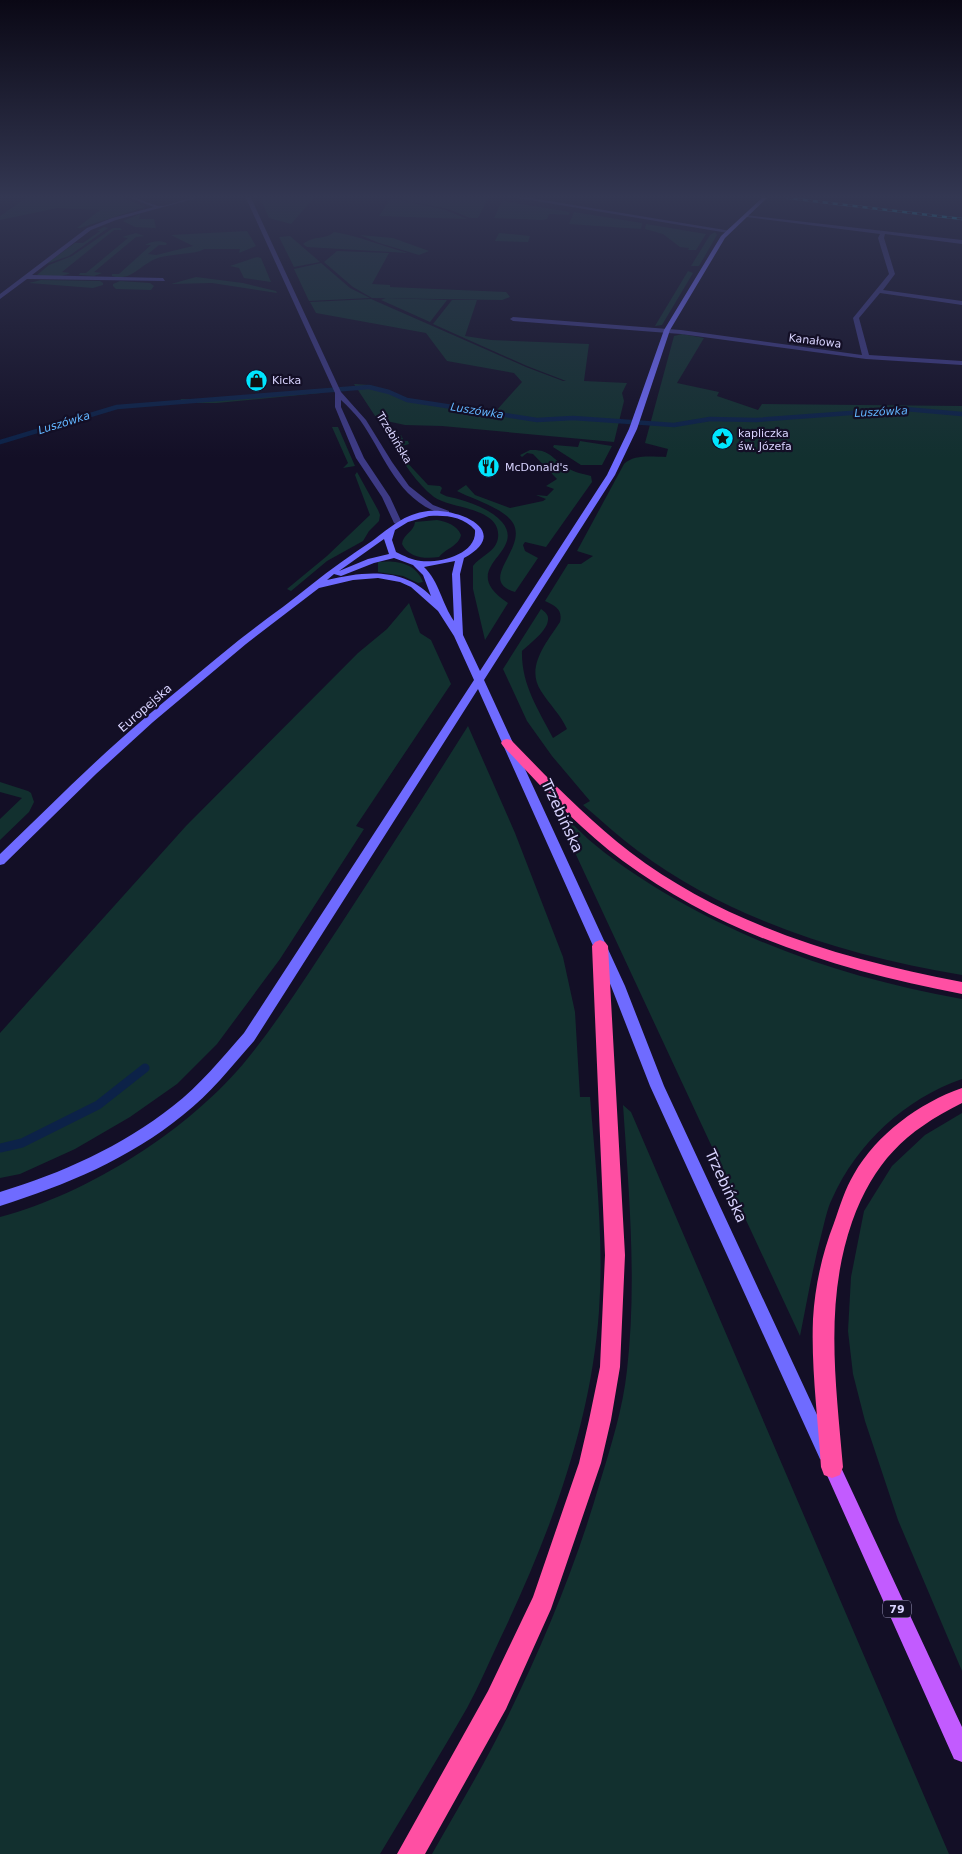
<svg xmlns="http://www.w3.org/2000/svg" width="962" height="1854" viewBox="0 0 962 1854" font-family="'DejaVu Sans',sans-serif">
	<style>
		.green { fill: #12302f }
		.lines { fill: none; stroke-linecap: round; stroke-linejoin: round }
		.stream-far1 { stroke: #0c2248; stroke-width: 4.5 }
		.stream { stroke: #0c2248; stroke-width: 9 }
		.minor { fill: #3d3a85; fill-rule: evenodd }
		.tertiary { fill: #3d3a85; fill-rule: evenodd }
		.secondary { fill: #6f6bff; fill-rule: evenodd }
		.primary { fill: #c25bff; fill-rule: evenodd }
		.motorway { fill: #ff4fa3; fill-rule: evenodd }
		.rail-casing { stroke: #00e5ff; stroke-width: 2.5 }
		.rail { stroke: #130f26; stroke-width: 2; stroke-dasharray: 5; stroke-linecap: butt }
		.labels { text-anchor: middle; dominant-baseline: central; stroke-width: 4.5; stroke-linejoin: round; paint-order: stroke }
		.far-street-label { font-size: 11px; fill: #d9d4ff; stroke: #130f26 }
		.far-poi-label { font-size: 11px; fill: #d9d4ff; stroke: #130f26; text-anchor: start }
		.far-water-label { font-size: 11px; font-style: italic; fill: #62b6ff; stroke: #130f26 }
		.shield { fill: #130f26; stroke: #9e99be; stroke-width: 1 }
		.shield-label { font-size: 11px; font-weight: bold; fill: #d9d4ff }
		.street-label { font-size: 12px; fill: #d9d4ff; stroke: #130f26 }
		.near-street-label { font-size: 15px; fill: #d9d4ff; stroke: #130f26 }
	</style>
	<rect width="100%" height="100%" fill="#130f26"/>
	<g class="green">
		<polygon points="26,198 123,198 145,207 80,228 77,228 100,210 57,208 0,220 0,216"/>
		<polygon points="260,198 314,198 291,224 269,218"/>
		<polygon points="391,198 446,210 467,219 379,216"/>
		<polygon points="401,198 488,198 478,218 470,218 448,209 406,201"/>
		<polygon points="502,201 504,201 570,212 569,215 549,214 547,219 542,220 494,218"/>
		<polygon points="574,212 642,223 641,229 569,224"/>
		<polygon points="140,214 139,219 154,219 156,228 135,227 123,221"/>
		<polygon points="646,224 706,234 696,250 688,250 689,248 680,247 663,234 645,229"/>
		<polygon points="104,227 108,228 69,256 46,264 75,243 83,243 100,231 97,231"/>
		<path d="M 113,228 L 120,228 L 122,230 L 114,230 L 62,272 L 70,273 C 61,278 47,278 37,275 L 49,265 L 72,256 Z"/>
		<path d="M 247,231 L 256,246 L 239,253 L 240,249 L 204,249 C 199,254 168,254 158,258 C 140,264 132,282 112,276 L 112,274 L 119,274 L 151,245 L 145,245 C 151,241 160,240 167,243 L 166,245 L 159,245 L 148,254 L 156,255 L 193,246 L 171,235 Z"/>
		<path d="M 334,232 C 359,236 382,246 408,253 L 307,247 L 303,244 C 314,235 326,240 334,232 Z"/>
		<polygon points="715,232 717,235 699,266 691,266 710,235"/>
		<polygon points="136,233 144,236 136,237 94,272 102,273 94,276 79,275 80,273 86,273 128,238 122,237"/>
		<polygon points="499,233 530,236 528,242 495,241"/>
		<polygon points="360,235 393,238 429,251 419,255 379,243"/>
		<polygon points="290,236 320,262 294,267 279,237"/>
		<polygon points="337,251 389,253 372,284 390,285 390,287 506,292 510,297 502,300 372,298 353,287 324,262"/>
		<polygon points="257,257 261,258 271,282 244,278 239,268 230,266"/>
		<polygon points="321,263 350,288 370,298 309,301 294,269"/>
		<polygon points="688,271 693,273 662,325 655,326"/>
		<polygon points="196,277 243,283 276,291 277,293 212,283 171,284"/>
		<polygon points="41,280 100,281 103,283 103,285 93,288 29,283"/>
		<polygon points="120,281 150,283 154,286 151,290 116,289 113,286 113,284"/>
		<polygon points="386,298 445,300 447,300 430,322 381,300"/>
		<polygon points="371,299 526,367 563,381 566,381 527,366 433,324 452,300 477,300 465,336 491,340 589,344 584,381 627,383 622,393 624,401 614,442 442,426 405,425 377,419 354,384 370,385 409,399 495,412 522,382 514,373 447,361 426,333 316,313 310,302"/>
		<path d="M 682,334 L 704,338 L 677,383 L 719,392 L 717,396 L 758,410 L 762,404 L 962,406 L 962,975 C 849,956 732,921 638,851 C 619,837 601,820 583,805 L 590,801 L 552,756 L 527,721 L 503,669 L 541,609 C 544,611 548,614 548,618 C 549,630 530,643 522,651 C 521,684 538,709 553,738 L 567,729 C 561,715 549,704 541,691 C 525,667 547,642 560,622 C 563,609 555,606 545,601 L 568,564 L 581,564 L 593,556 L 577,551 L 624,464 C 634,454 653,457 666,457 L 668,449 L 645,443 L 674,336 Z"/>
		<polygon points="319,389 321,393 217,403 179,403 181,399 218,399"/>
		<polygon points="332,427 338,427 355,466 343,468 348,463"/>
		<path d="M 401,435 L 404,441 L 408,441 L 409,444 L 399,447 L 402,457 L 428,485 L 440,486 L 442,488 L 440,493 C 446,497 451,497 458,499 C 472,503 492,510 502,522 C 528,553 454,567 508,603 L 485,640 L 473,589 L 473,566 C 480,556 496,552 498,538 C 502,507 450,509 434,497 C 416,483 403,462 391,442 L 395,436 Z"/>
		<polygon points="580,441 612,446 602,465 581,465 553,447 554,445 578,447"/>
		<path d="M 530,450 C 550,449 551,458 566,467 C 575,473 581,473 591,476 L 592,482 L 546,547 L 525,542 L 523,545 L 525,551 L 538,558 L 515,592 C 476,580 528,549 513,523 C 504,508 472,499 457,491 L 466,485 L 475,495 L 510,508 L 543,501 L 546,499 L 536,495 L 547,496 L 554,489 L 546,486 L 557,479 L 533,454 L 527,453 L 522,457 L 520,455 Z"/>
		<polygon points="357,472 378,510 380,515 379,521 369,531 363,541 327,561 291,591 287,589 327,556 370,515 355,475"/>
		<path d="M 437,520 C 447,522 457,525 461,535 C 458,547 446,548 439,557 C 425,559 409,558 402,544 C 403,534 414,532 415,522 Z"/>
		<path d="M 378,562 C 396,560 416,563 423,582 L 418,583 L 403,576 L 378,572 Z"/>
		<polygon points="409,603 420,633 431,640 451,684 356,826 364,829 280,959 217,1044 177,1084 130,1117 75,1149 20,1174 0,1178 0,1033 186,826 358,653 387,629"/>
		<path d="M 468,726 L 515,833 L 563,957 L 575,1012 L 580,1097 L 590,1097 C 596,1169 604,1240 599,1311 C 591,1426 549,1536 500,1639 C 489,1662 479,1686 467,1708 C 439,1757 409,1805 380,1854 L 0,1854 L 0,1217 C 88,1194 191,1129 248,1058 C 282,1016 311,969 341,924 C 384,858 426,793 468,726 Z"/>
		<polygon points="0,782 28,791 31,793 34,802 29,812 0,840 0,819 22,798 0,792"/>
		<path d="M 551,801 C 563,814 575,827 588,839 C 611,859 637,876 663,892 C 757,948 855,980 962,999 L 962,1079 C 905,1099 857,1143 832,1199 C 827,1209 825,1221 822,1232 C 813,1266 807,1301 800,1336 Z"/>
		<path d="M 623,1105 L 631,1112 L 949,1854 L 432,1854 C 456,1811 482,1769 503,1726 C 542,1647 576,1566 600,1482 C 611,1446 623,1408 627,1370 C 637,1283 629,1193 623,1105 Z"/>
		<polygon points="962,1113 962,1671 898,1520 865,1421 853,1374 848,1331 851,1277 864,1211 892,1166 925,1135"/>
	</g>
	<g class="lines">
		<polyline class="stream-far1" points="0,442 117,407 369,387 389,392 407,400 537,420 573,418 674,425 710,419 756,420 905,409 962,414"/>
		<polyline class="stream" points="0,1148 22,1143 98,1105 145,1068"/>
		<g class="minor">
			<path d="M 131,198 C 141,198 150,205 159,206 C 171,206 184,198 196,198 L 116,220 L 91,230 L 32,275 L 163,278 L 165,281 L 27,279 L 0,299 L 0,294 L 87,228 L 112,218 L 154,207 Z"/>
			<polygon points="518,198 531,198 731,231 728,233"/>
			<polygon points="745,215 962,240 962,244 885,234 884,238 895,274 883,290 962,301 962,305 880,293 859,318 869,355 962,361 962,365 866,359 681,334 513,321 510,319 513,317 681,330 862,355 853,318 889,274 878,238 880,234 747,217"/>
		</g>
		<path class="tertiary" d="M 246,198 L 251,198 L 341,392 L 366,420 L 392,462 L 409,486 L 433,505 L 449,511 L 449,515 C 443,515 439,513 434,511 C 395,494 383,452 360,420 C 354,413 348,406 341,400 L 341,407 L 364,458 L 390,497 L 402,523 L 398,525 L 394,523 L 382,497 L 356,458 L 335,407 L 335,393 Z"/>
		<path class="secondary" d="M 762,198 L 767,198 L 725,238 L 670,330 L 637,429 L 615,475 L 484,680 L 625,986 L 664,1086 L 832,1447 L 835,1453 L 832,1459 L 826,1462 L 820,1459 L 650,1086 L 611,986 L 478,689 L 254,1041 C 231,1067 210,1094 183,1115 C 129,1159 66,1185 0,1206 L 0,1192 C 62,1173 121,1147 173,1106 C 200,1085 221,1059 244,1033 L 474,680 L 454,636 L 438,611 L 411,587 L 400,582 L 378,578 L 353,580 L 319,588 L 246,644 L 153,722 L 96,774 L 4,864 L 0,865 L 0,854 C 48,808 95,760 146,717 C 177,691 208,665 239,640 C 263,621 288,604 311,585 C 331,569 351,555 372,541 C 391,527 404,514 428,511 C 459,508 513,531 464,558 L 460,574 L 463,635 L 480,671 L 607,475 L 629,429 L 664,330 L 721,236 ZM 429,516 C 445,515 463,516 475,530 C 477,554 441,563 421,561 C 412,560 404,556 396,552 L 392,540 L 395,530 L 408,522 ZM 384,539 L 389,554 L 368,559 L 339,571 ZM 394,558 L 413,565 L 423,575 L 431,596 C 403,567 364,571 327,580 L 334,574 L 341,576 L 374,563 ZM 455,561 L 452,574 L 454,621 C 442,604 439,581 424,567 Z"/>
		<polygon class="primary" points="832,1458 838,1461 962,1727 962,1762 954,1759 826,1473 823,1467 826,1461"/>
		<g class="motorway">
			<path d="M 507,739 L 511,740 C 549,779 587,819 630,852 C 726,925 845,960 962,982 L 962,994 C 841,971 723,935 623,861 C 578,828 541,786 503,746 L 501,743 L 503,740 Z"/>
			<polygon points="600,940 605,942 608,946 625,1255 620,1367 611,1420 601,1463 551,1609 506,1709 425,1854 397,1854 488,1691 533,1597 579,1463 589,1420 600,1367 605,1255 592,946 595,942"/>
			<path d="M 962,1088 L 962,1103 C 904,1132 874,1162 852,1222 C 824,1303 836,1384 843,1467 L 840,1475 L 832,1478 L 824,1475 L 821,1467 C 818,1418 811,1368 813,1319 C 815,1286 822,1254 834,1223 C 840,1206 845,1189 854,1174 C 877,1134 919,1103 962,1088 Z"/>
		</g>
		<defs>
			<polyline id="rail" points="788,198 962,219"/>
		</defs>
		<use href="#rail" class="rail-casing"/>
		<use href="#rail" class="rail"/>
	</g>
	<linearGradient id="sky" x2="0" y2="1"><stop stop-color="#0a0815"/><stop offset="0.43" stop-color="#333752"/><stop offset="1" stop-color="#333752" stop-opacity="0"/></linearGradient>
	<rect width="962" height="458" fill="url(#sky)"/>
	<defs>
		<symbol id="shop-disc" viewBox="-11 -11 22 22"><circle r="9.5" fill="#00e5ff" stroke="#130f26"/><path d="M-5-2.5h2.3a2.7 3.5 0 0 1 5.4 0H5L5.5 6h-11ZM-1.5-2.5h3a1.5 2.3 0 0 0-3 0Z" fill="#111"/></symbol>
		<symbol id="sight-disc" viewBox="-11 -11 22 22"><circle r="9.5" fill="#00e5ff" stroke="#130f26"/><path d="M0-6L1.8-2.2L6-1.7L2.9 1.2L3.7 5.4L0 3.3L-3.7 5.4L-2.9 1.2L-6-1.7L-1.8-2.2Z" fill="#111"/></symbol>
		<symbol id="restaurant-disc" viewBox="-11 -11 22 22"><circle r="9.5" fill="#00e5ff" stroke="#130f26"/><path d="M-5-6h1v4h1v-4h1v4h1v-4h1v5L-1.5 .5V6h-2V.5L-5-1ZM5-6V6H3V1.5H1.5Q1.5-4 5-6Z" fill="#111"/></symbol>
	</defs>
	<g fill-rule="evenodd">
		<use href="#shop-disc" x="244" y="368" width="25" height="25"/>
		<use href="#sight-disc" x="710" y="426" width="25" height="25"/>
		<use href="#restaurant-disc" x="476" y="454" width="25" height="25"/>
	</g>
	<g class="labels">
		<g class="far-street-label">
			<text transform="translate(815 341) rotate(7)">Kanałowa</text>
			<text transform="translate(394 438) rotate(59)">Trzebińska</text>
		</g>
		<g class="far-poi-label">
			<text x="272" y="380">Kicka</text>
			<text x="738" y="433">kapliczka<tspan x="738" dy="13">św. Józefa</tspan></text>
			<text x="505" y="467">McDonald's</text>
		</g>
		<g class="far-water-label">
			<text transform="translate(477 411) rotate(9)">Luszówka</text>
			<text transform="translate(881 412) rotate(-3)">Luszówka</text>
			<text transform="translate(64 423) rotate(-17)">Luszówka</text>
		</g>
		<rect class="shield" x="883" y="1600.5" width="28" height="17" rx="4"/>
		<g class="shield-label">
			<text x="897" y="1609">79</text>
		</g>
		<g class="street-label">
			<text transform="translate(145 708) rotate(-41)">Europejska</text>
		</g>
		<g class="near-street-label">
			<text transform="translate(562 816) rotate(65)">Trzebińska</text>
			<text transform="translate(726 1186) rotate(65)">Trzebińska</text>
		</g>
	</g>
</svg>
